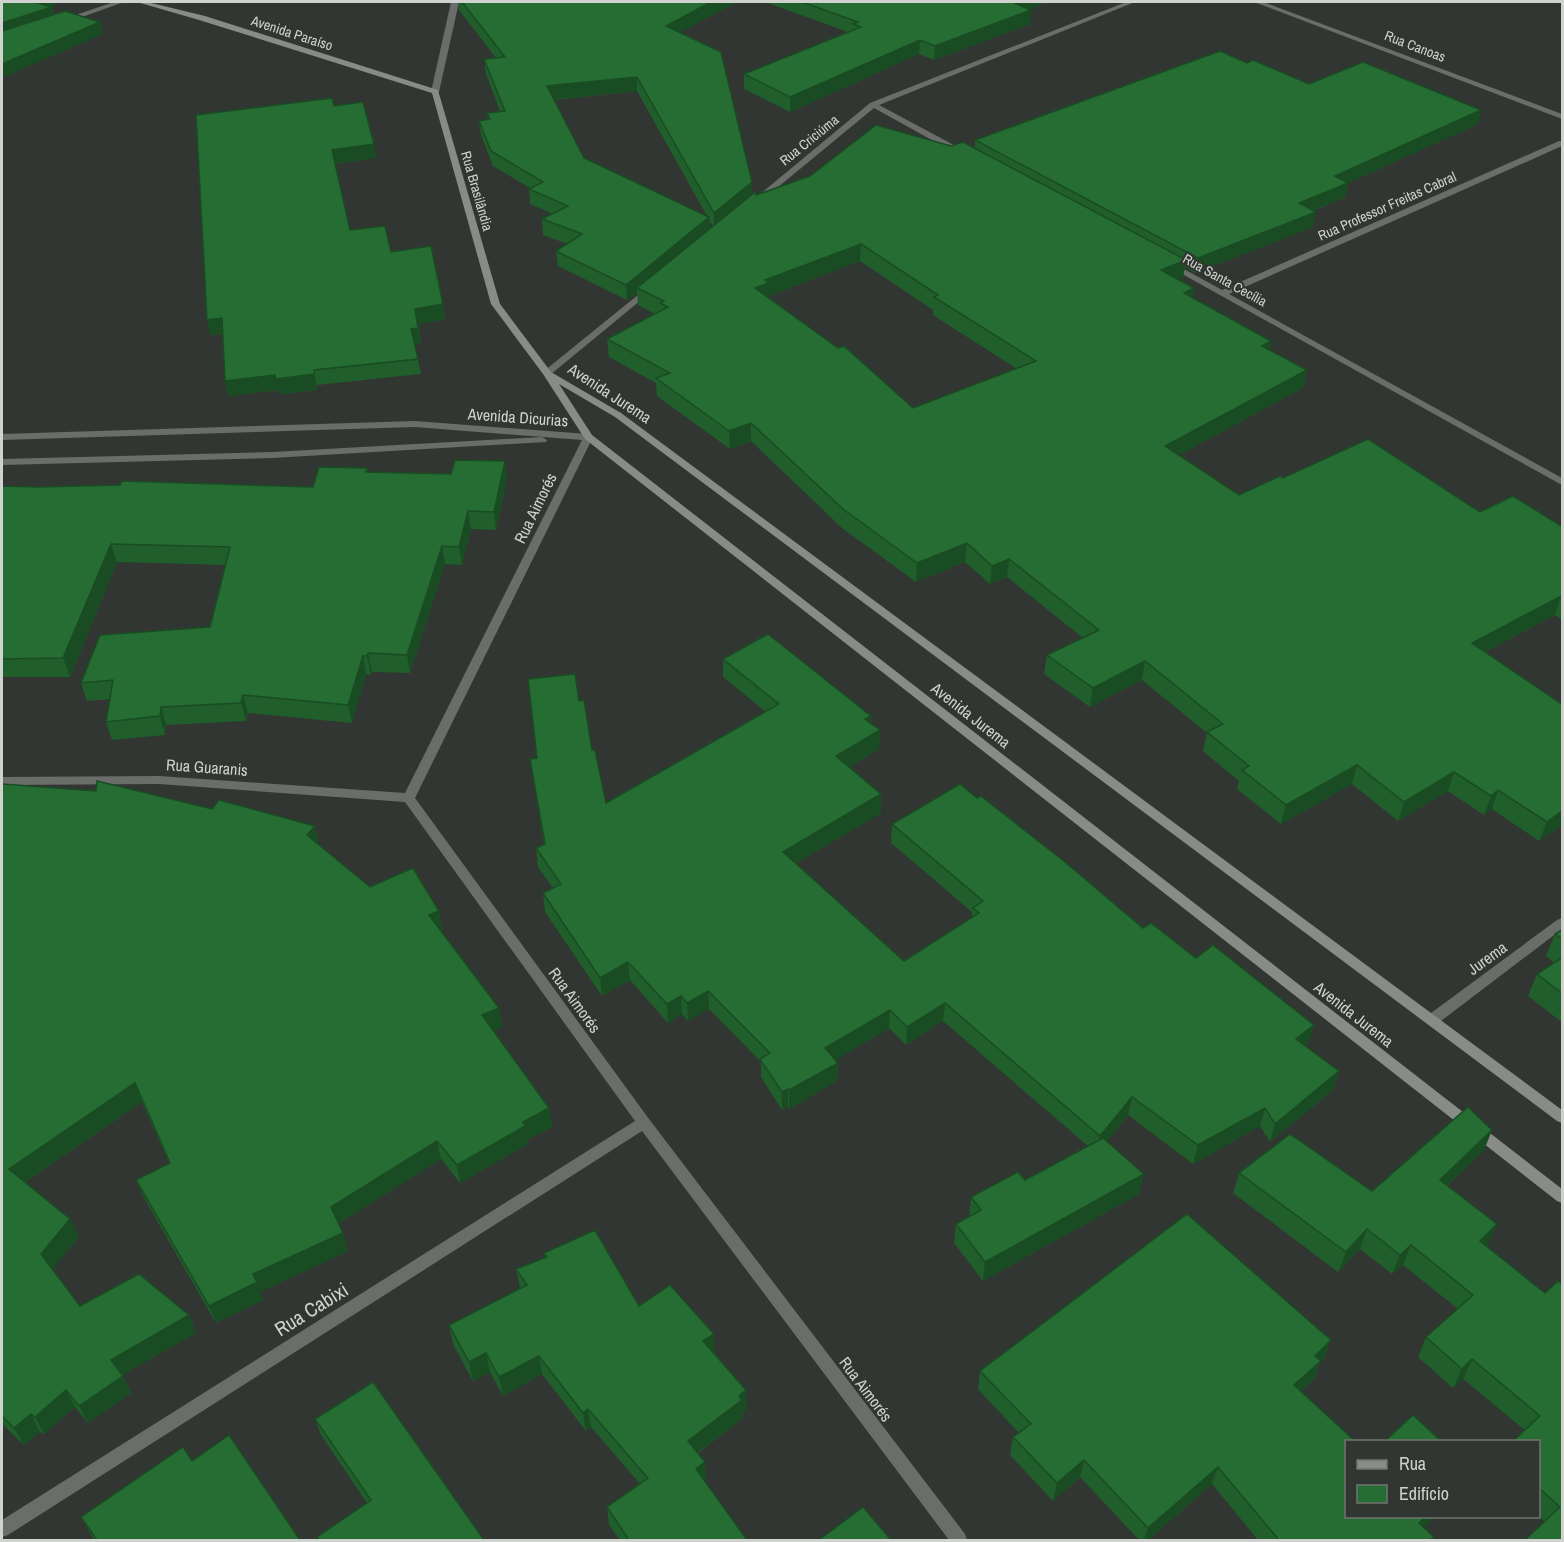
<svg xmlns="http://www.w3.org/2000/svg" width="1564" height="1542" viewBox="0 0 1564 1542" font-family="'Archivo Narrow',sans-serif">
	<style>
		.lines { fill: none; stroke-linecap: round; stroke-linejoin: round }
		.minor { fill: #6b6d6b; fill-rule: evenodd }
		.secondary { fill: #888b88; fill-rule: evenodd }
		.wall { fill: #205e2b; fill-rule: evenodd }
		.shaded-wall { fill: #1a4c23 }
		.building { fill: #256d32; stroke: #1a4c23; stroke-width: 1.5; fill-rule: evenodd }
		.labels { text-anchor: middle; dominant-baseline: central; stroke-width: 4.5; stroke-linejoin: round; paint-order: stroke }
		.far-street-label { font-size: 14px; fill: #d0d2d0; stroke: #323632 }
		.street-label { font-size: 16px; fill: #d0d2d0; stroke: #323632 }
		.near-street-label { font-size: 20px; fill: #d0d2d0; stroke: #323632 }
	</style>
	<rect width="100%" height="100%" fill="#323632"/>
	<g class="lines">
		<g class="minor">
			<polygon points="114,2 124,2 68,22 61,20"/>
			<polygon points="451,2 459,2 439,92 435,94 431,92"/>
			<polygon points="1126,2 1135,2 879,105 965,151 965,155 959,155 874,108 760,202 753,200 870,103"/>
			<polygon points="1254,2 1263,2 1562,114 1562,119"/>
			<polygon points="1559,141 1562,141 1562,146 1229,294 1562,478 1562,485 1166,265 1170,262 1173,263 1222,290"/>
			<polygon points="649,286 653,289 652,291 550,375 544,375 544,371"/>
			<polygon points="415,421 588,434 593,437 415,798 649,1119 965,1534 967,1540 949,1540 642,1131 8,1535 2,1537 2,1520 635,1121 405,802 159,784 2,785 2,777 159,776 405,793 582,440 415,427 2,440 2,434"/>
			<polygon points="542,437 547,440 546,442 272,458 2,465 2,459 272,452"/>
			<polygon points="1562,918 1562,929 1437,1024 1432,1025 1427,1024 1425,1020 1427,1016 1557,920"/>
		</g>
		<polygon class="secondary" points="137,2 147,2 205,16 438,90 500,304 551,372 621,413 1562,1110 1562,1123 1557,1121 615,417 559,384 592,435 1562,1189 1562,1203 1557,1201 585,439 543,374 491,304 432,93 199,20"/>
	</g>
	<g class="wall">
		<path d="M 458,2 L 737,2 L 680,32 L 752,182 L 752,194 L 756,195 L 951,146 L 975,148 L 975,140 L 1247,63 L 1309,84 L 1478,124 L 1348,183 L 1345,197 L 1313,211 L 1313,227 L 1195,273 L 1185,267 L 1183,277 L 1178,279 L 1192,297 L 1271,341 L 1270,350 L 1307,370 L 1303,388 L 1179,455 L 1239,495 L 1283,478 L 1563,527 L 1563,620 L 1555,615 L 1485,652 L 1563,705 L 1563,824 L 1539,841 L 1492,809 L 1484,815 L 1448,791 L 1398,821 L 1352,784 L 1281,824 L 1237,789 L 1239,781 L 1203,751 L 1207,733 L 1142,680 L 1090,707 L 1044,674 L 1047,655 L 1083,638 L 1007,577 L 990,584 L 965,562 L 916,582 L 842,528 L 751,441 L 730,449 L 657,396 L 656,383 L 609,357 L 607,339 L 655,314 L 638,305 L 637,292 L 627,300 L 558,266 L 556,251 L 568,244 L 543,235 L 542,219 L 553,214 L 530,204 L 529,189 L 530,188 L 493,166 L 481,135 L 479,121 L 488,120 L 487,113 L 500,111 L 486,74 L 484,59 L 496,58 L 459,10 ZM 637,91 L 707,216 L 584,158 L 554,100 ZM 709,220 L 713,226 L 710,229 ZM 860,261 L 933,310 L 933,315 L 1017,369 L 913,408 L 769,298 L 769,296 Z"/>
		<polygon points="765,2 1046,2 1029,9 1030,24 934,60 919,54 790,112 744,89 744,74 848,32"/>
		<polygon points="334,106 374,144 376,158 335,164 350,230 391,252 443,304 445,319 418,324 421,343 415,344 421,374 317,385 317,390 279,394 278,390 229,396 225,381 223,334 210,335"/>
		<polygon points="505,461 507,479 496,530 471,529 462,565 445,564 410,673 372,672 371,675 366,674 352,723 248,713 246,721 166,725 165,735 112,740 106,722 110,699 87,701 81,683 210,627 225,565 117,562 70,677 2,677 2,486 37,487 313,487 367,468 368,472 451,474"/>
		<polygon points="723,659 871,716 871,724 880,730 879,749 849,767 881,794 881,813 796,863 904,961 972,918 972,912 891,843 892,824 1143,928 1314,1025 1308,1043 1305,1046 1339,1071 1333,1090 1270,1142 1260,1126 1193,1164 1128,1115 1107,1141 1139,1194 983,1281 954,1243 956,1224 969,1217 971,1197 1025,1180 1088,1146 943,1021 906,1045 889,1028 835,1060 838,1063 837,1081 789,1109 788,1107 782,1110 761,1077 761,1062 709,1009 688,1021 682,1014 668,1023 630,980 602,996 545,912 543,893 553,888 538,867 536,848 544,845 530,759 537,758 579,701 606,803 766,712 723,677"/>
		<polygon points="2,784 319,845 370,887 439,911 442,930 440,930 499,1008 502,1027 493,1031 549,1108 552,1127 527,1140 528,1144 460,1183 441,1159 339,1223 343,1233 348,1251 260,1292 263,1300 216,1323 144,1198 136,1180 169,1163 142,1102 25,1182 70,1219 79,1237 52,1269 80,1306 189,1315 196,1333 122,1375 131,1393 88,1423 75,1407 44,1434 40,1432 24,1445 2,1424"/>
		<polygon points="1563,929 1563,1023 1528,996 1537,974 1555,963 1546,956 1555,934"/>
		<polygon points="1492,1130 1484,1150 1447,1186 1488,1244 1486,1246 1545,1293 1563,1540 1539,1516 1539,1442 1463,1379 1453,1388 1418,1357 1426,1337 1458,1309 1403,1265 1392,1274 1360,1249 1338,1272 1233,1193 1239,1173 1372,1191"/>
		<polygon points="544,1253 639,1306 715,1353 746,1390 747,1409 742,1412 743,1418 698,1453 705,1462 706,1480 704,1481 747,1540 620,1540 609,1525 607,1507 640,1484 591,1427 586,1431 542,1374 503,1396 490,1372 473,1381 453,1344 449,1325 520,1288 516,1269 545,1258"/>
		<polygon points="1331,1340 1324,1358 1320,1362 1314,1379 1301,1391 1424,1528 1434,1537 1432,1540 1258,1540 1212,1484 1148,1540 1139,1540 1080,1477 1053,1501 1010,1455 1013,1437 1019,1433 978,1389 980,1371"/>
		<polygon points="315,1419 484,1540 318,1540 317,1537 367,1503 321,1435"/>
		<polygon points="192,1461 300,1540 94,1540 81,1517"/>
	</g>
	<g class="shaded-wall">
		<polygon points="31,2 54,2 55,5 46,9 52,7 55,19 2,37 2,23"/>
		<polygon points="711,2 737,2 666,40 666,26"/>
		<polygon points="1018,2 1046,2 1013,17 1031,10 1030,24 934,60 935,46"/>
		<polygon points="100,22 103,34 2,78 2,64"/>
		<polygon points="920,40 919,54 790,112 790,97"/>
		<polygon points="637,77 637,91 548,100 547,86"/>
		<polygon points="1481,110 1478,124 1348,183 1345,197 1297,217 1299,203 1335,176"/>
		<polygon points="374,144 376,158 334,164 332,150"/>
		<polygon points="752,182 752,197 714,228 714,213"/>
		<polygon points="1316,212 1313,227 1195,273 1198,258"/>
		<polygon points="709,217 710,232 637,288 637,292 627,300 626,285"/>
		<polygon points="861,244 860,261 769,296 769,301 755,288 765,280"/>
		<polygon points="1186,260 1183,277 1158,287 1161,270"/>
		<polygon points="1194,288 1191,306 1184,293"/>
		<polygon points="443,304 445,319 417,324 415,309"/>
		<polygon points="222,318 226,333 210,335 207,320"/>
		<polygon points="418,328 421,343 413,344 411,329"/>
		<polygon points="1271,341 1268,359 1262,346"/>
		<polygon points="314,370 317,390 279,394 278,390 229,396 225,381"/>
		<polygon points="1307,370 1303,388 1162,464 1165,446"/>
		<polygon points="751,423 751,441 730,449 729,431"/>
		<polygon points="505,461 507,479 496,530 494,512"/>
		<polygon points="468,511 471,529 462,565 459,547"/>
		<polygon points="967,543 965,562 916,582 917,563"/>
		<polygon points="111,544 117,562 70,677 63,658"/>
		<polygon points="442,546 445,564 410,673 407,655"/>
		<polygon points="1009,559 1007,577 990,584 992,566"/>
		<polygon points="1561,596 1555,615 1466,662 1472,643"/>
		<polygon points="368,653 372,672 371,675 367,656"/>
		<polygon points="363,656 366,674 352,723 348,705"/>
		<polygon points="1145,661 1142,680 1090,707 1093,688"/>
		<polygon points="243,695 248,713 246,721 241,703"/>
		<polygon points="161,707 166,725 165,735 160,716"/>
		<polygon points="871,716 871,734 865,719"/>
		<polygon points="880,730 879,749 836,775 836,756"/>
		<polygon points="1357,765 1352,784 1281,824 1286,805"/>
		<polygon points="1454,772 1448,791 1398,821 1404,802"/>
		<polygon points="1498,790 1492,809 1484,815 1491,796"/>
		<polygon points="881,794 881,813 783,871 783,852"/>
		<polygon points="1563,810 1563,824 1539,841 1547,822"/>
		<polygon points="315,826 319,845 307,835"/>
		<polygon points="439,911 442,930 432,934 429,915"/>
		<polygon points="628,962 630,980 602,996 600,978"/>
		<polygon points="708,991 709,1009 688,1021 687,1003"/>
		<polygon points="681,996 682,1014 668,1023 667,1004"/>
		<polygon points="945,1003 943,1021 906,1045 907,1027"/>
		<polygon points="499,1008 502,1027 485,1034 482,1015"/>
		<polygon points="890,1010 889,1028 824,1067 825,1048"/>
		<polygon points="1314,1025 1308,1043 1291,1057 1296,1039"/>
		<polygon points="838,1063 837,1081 789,1109 789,1090"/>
		<polygon points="1339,1071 1333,1090 1270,1142 1275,1124"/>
		<polygon points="135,1083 142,1102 17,1187 9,1169"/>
		<polygon points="788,1089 788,1107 782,1110 782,1092"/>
		<polygon points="1132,1097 1128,1115 1097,1154 1100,1136"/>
		<polygon points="549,1108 552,1127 527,1140 528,1144 460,1183 457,1165 523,1122"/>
		<polygon points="1265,1108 1260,1126 1193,1164 1198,1145"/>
		<polygon points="1492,1130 1484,1150 1432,1200 1440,1180"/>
		<polygon points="437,1141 441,1159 336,1225 331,1207"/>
		<polygon points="1144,1174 1139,1194 983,1281 985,1262"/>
		<polygon points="70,1219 79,1237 50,1272 41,1254"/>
		<polygon points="1497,1224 1488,1244 1471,1261 1480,1241"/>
		<polygon points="1367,1229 1360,1249 1338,1272 1346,1252"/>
		<polygon points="343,1233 348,1251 260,1292 263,1300 216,1323 209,1306 253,1274"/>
		<polygon points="1411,1245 1403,1265 1392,1274 1400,1255"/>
		<polygon points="189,1315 196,1333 119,1377 111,1360"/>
		<polygon points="714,1334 715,1353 704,1360 703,1341"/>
		<polygon points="1331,1340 1324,1358 1320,1362 1314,1379 1288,1403 1294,1385 1315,1356"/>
		<polygon points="486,1353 490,1372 473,1381 469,1362"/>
		<polygon points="539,1356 542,1374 503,1396 499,1377"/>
		<polygon points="1472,1359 1463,1379 1453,1388 1462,1369"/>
		<polygon points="123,1376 131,1393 88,1423 79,1406"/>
		<polygon points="66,1390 75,1407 44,1434 35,1417"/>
		<polygon points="746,1390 747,1409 742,1412 743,1418 689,1459 688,1441 739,1396"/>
		<polygon points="588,1409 591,1427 586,1431 583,1413"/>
		<polygon points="31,1414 40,1432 24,1445 14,1428"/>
		<polygon points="1084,1460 1080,1477 1053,1501 1057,1483"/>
		<polygon points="705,1462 706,1480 697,1487 696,1469"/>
		<polygon points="1218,1467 1212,1484 1148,1540 1144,1540 1148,1528"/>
		<polygon points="1426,1516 1436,1516 1411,1540 1419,1523"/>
	</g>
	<g class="building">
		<polygon points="2,2 34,2 52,7 2,23"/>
		<polygon points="462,2 711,2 666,26 721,52 752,182 714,213 637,77 547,86 584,158 709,217 626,285 556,251 582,234 542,219 568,206 529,189 543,182 491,151 479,121 490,119 487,113 505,111 484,59 505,57"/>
		<polygon points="802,2 1018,2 1014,3 1031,10 935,46 920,40 790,97 744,74 861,27 853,24 858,22"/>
		<polygon points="65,11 100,22 2,64 2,31"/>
		<polygon points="1220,51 1247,63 1253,60 1309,84 1363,62 1481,110 1335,176 1348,183 1299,203 1316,212 1198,258 975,140"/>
		<polygon points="332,98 334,106 363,102 374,144 332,150 350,230 385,226 391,252 431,246 443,304 415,309 418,328 411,329 418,359 314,370 314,374 276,379 275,375 225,381 222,318 207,320 196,115"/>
		<path d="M 876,125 L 951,146 L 963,142 L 1186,260 L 1161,270 L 1194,288 L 1184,293 L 1271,341 L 1262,346 L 1307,370 L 1165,446 L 1239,495 L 1280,476 L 1283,478 L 1368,439 L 1480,512 L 1513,496 L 1563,527 L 1563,597 L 1561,596 L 1472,643 L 1563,705 L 1563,810 L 1547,822 L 1498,790 L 1491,796 L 1454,772 L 1404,802 L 1357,765 L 1286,805 L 1242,770 L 1249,766 L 1207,732 L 1223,724 L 1145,661 L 1093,688 L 1047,655 L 1099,630 L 1009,559 L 992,566 L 967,543 L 917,563 L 843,509 L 751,423 L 729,431 L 656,378 L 670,373 L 607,339 L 668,307 L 660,303 L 664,301 L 637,288 L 755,192 L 756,195 L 810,176 ZM 861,244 L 938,295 L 934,297 L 1036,361 L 913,408 L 844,346 L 838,348 L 755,288 L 769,283 L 765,280 Z"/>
		<polygon points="455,460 505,461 494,512 468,511 459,547 442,546 407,655 368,653 367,656 363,656 348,705 243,695 241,703 161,707 160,716 106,722 113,680 81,683 100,635 210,627 230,547 111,544 63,658 2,659 2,486 37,487 120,485 122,481 313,487 319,467 367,468 366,472 451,474"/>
		<polygon points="768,634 871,716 865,719 880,730 836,756 881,794 783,852 904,961 979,913 973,908 983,901 892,824 960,784 977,798 981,796 1065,862 1143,928 1151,923 1196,958 1213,945 1314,1025 1296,1039 1339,1071 1275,1124 1265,1108 1198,1145 1132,1097 1100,1136 945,1003 907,1027 890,1010 825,1048 838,1063 789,1090 788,1089 782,1092 760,1059 770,1053 708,991 687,1003 681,996 667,1004 628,962 600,978 543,893 561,884 536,848 545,844 530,759 537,758 528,679 575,674 579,701 584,700 592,750 595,750 606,803 779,704 723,659"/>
		<polygon points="97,781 212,809 219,800 315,826 307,835 370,887 413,868 439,911 429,915 499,1008 482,1015 549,1108 523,1122 525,1126 457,1165 437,1141 331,1207 343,1233 253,1274 257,1282 209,1306 136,1180 170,1163 135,1083 9,1169 70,1219 41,1254 80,1306 139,1274 189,1315 111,1360 123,1376 79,1406 66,1390 35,1417 31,1414 14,1428 2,1416 2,784 96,791"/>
		<polygon points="1563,929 1563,940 1555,934"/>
		<polygon points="1563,957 1563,994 1537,974"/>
		<polygon points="1468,1107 1492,1130 1440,1180 1497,1224 1480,1241 1545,1293 1558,1281 1563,1285 1563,1540 1525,1540 1560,1507 1539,1488 1539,1442 1512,1442 1540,1416 1472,1359 1462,1369 1426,1337 1473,1295 1411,1245 1400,1255 1367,1229 1346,1252 1239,1173 1290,1134 1372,1191"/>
		<polygon points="1103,1138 1144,1174 985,1262 956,1224 981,1210 971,1197 1018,1172 1025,1180"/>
		<polygon points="1187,1214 1331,1340 1315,1356 1321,1361 1294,1385 1356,1442 1347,1442 1347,1516 1426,1516 1419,1523 1434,1537 1430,1540 1279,1540 1218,1467 1148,1528 1084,1460 1057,1483 1013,1437 1031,1424 980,1371"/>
		<polygon points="595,1230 639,1306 670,1285 714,1334 703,1341 746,1390 739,1396 742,1400 688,1441 705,1462 696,1469 747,1540 629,1540 607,1507 648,1478 588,1409 583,1413 539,1356 499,1377 486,1353 469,1362 449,1325 527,1285 516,1269 547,1257 544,1253"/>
		<polygon points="373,1382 484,1540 319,1540 317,1537 371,1500 315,1419"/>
		<polygon points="1413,1415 1442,1442 1384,1442"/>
		<polygon points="229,1435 300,1540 97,1540 81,1517 183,1447 192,1461"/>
		<polygon points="863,1507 891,1540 819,1540"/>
	</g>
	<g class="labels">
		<g class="far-street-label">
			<text transform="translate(292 33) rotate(18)">Avenida Paraíso</text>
			<text transform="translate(1415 46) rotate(21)">Rua Canoas</text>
			<text transform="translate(809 140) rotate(-39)">Rua Criciúma</text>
			<text transform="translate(477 191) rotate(74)">Rua Brasilândia</text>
			<text transform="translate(1387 206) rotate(-24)">Rua Professor Freitas Cabral</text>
			<text transform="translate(1225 280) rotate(29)">Rua Santa Cecília</text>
		</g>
		<g class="street-label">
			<text transform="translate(610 393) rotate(33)">Avenida Jurema</text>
			<text transform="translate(518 417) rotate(4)">Avenida Dicurias</text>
			<text transform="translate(535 508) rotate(-64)">Rua Aimorés</text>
			<text transform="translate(971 715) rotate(38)">Avenida Jurema</text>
			<text transform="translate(207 767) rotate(4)">Rua Guaranis</text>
			<text transform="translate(1487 958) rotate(-36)">Jurema</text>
			<text transform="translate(575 1000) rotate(54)">Rua Aimorés</text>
			<text transform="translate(1354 1014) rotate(38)">Avenida Jurema</text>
			<text transform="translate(866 1389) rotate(53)">Rua Aimorés</text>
		</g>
		<g class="near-street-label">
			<text transform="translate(311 1309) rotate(-32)">Rua Cabixi</text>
		</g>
	</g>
	<rect width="1564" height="1542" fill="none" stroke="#d0d2d0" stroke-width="6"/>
	<rect x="1345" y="1440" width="195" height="78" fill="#323632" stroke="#717471" stroke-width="1.5"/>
	<rect x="1357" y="1460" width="30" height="9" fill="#888b88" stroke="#717471" stroke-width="1.5"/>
	<text x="1399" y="1470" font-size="18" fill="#d0d2d0">Rua</text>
	<rect x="1357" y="1485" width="30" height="18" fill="#256d32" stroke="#717471" stroke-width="1.5"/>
	<text x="1399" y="1500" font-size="18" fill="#d0d2d0">Edifício</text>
</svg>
